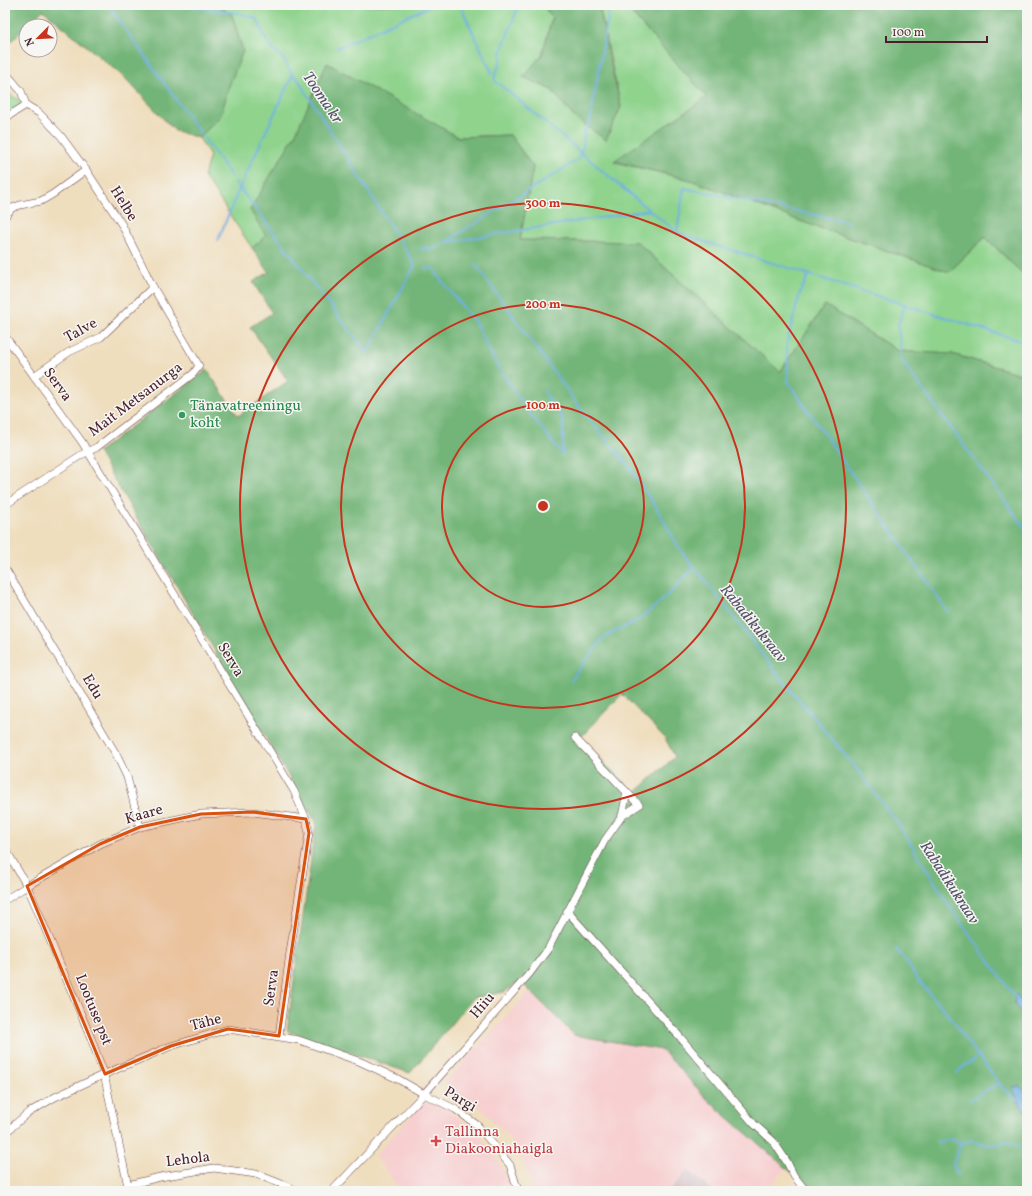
<svg xmlns="http://www.w3.org/2000/svg" width="1032" height="1196" viewBox="0 0 1032 1196" font-family="Vollkorn,serif">
	<style>
		.built { fill: #f7cfd0 }
		.industrial { fill: #d2bdc5 }
		.green { fill: #8fd38d; stroke: #6c795c }
		.forest { fill: #73b578; stroke: #5e6a52; fill-rule: evenodd }
		.water { fill: #70b0e3; stroke: #5d6887 }
		.lines { fill: none; stroke-linecap: round; stroke-linejoin: round }
		.stream { stroke: #70b0e3; stroke-width: 2 }
		.street-casing { stroke: #633c41; stroke-width: 8 }
		.street { stroke: #fff; stroke-width: 7 }
		.marked { fill: #d8530f; fill-opacity: 0.2; stroke: #d8530f; stroke-width: 3; stroke-linejoin: round }
		.ring { fill: none; stroke: #c8321e; stroke-width: 2 }
		.leisure-dot { fill: #2e9e5b; stroke: #f6f6f2; stroke-width: 1.5 }
		.health-dot { fill: #e0444e; stroke: #f6f6f2; stroke-width: 1.5 }
		.labels { text-anchor: middle; dominant-baseline: central; stroke-width: 3; stroke-linejoin: round; paint-order: stroke }
		.street-label { font-size: 15px; fill: #4a1f2b; stroke: #f6f6f2 }
		.leisure-label { font-size: 15px; fill: #27864d; stroke: #f6f6f2; text-anchor: start }
		.health-label { font-size: 15px; fill: #be3a42; stroke: #f6f6f2; text-anchor: start }
		.water-label { font-size: 16px; font-style: italic; fill: #57526b; stroke: #f6f6f2 }
		.centre { fill: #c8321e; stroke: #f6f6f2; stroke-width: 2 }
		.ring-label { font-size: 12px; text-anchor: middle; font-weight: bold; fill: #c8321e; stroke: #f6f6f2; stroke-width: 3; stroke-linejoin: round; paint-order: stroke }
	</style>
	<rect width="100%" height="100%" fill="#f6f6f2"/>
	<filter id="ink" filterUnits="userSpaceOnUse"><feTurbulence type="fractalNoise" baseFrequency=".025" numOctaves="2"/><feDisplacementMap in="SourceGraphic" scale="8" xChannelSelector="R" yChannelSelector="G"/><feConvolveMatrix kernelMatrix="1 2 1 2 8 2 1 2 1" color-interpolation-filters="sRGB"/></filter>
	<filter id="wash" filterUnits="userSpaceOnUse"><feTurbulence type="fractalNoise" baseFrequency=".012" numOctaves="4" result="noise"/><feDisplacementMap in="SourceGraphic" scale="16" xChannelSelector="R" yChannelSelector="G"/><feGaussianBlur stdDeviation="0.9" result="paint"/><feColorMatrix in="noise" values="0 0 0 0 0 0 0 0 0 0 0 0 0 0 0 0 0 1.4 0 .05"/><feComposite in="paint" operator="in"/></filter>
	<g filter="url(#wash)">
		<rect width="100%" height="100%" fill="#efdebe"/>
		<g class="built">
			<polygon points="583,934 787,1167 765,1191 712,1191 688,1171 669,1191 533,1191 527,1169 508,1136 479,1106 444,1083"/>
			<polygon points="437,1102 474,1130 493,1152 510,1182 494,1191 400,1191 375,1155 424,1103"/>
		</g>
		<polygon class="industrial" points="688,1170 712,1191 669,1191"/>
		<g class="green">
			<polygon points="219,5 543,5 552,18 542,55 524,77 552,90 574,117 621,107 599,5 650,5 632,14 707,97 614,162 691,180 800,221 949,272 985,237 1023,274 1027,276 1027,376 952,354 898,351 825,305 780,372 637,242 520,240 533,167 510,135 458,137 327,64 296,133 250,210 266,236 252,248 204,176 210,155 199,138 221,115 230,83 243,51 232,15"/>
			<polygon points="5,91 26,105 5,118"/>
		</g>
		<g class="forest">
			<polygon points="5,5 219,5 232,15 243,51 230,83 221,115 199,138 175,131 125,78 43,10 5,47"/>
			<polygon points="543,5 599,5 608,52 621,107 606,140 574,117 552,90 523,77 542,55 552,18"/>
			<polygon points="650,5 1027,5 1027,276 1023,274 985,237 949,272 800,221 691,180 614,161 707,97 632,14"/>
			<path d="M 327,63 L 458,137 L 510,135 L 533,167 L 520,240 L 637,242 L 780,372 L 825,305 L 898,351 L 952,354 L 1027,376 L 1027,1008 L 1016,994 L 1014,1003 L 1027,1023 L 1027,1095 L 1026,1093 L 1021,1106 L 1027,1114 L 1027,1191 L 813,1191 L 709,1101 L 662,1050 L 574,1035 L 524,985 L 516,984 L 504,992 L 473,998 L 410,1073 L 287,1031 L 316,823 L 98,452 L 207,370 L 238,416 L 288,381 L 250,327 L 272,313 L 253,282 L 269,272 L 252,248 L 266,236 L 250,210 L 296,133 ZM 622,694 L 665,738 L 675,757 L 635,793 L 606,765 L 581,737 Z"/>
		</g>
		<g class="water">
			<polygon points="1016,994 1027,1008 1027,1023 1014,1003"/>
			<polygon points="1020,1086 1027,1095 1027,1114 1021,1106 1012,1087"/>
		</g>
		<g class="lines">
			<g class="stream">
				<polyline points="108,5 232,177"/>
				<polyline points="183,5 242,14 257,19 264,36 273,50 283,58 293,76 297,78 415,265 367,353 235,182"/>
				<polyline points="460,5 492,73 496,74"/>
				<polyline points="519,5 502,49 501,59 494,79 497,83 503,87 649,210 677,232 696,239 1027,343"/>
				<polyline points="337,48 432,5"/>
				<polyline points="677,232 684,188 849,222"/>
				<polyline points="218,240 240,187 292,76"/>
				<polyline points="446,242 649,210"/>
				<polyline points="420,250 427,247 431,251 579,159 580,152 583,148 584,133 590,121 610,5"/>
				<polyline points="475,264 586,416 628,465 654,504 681,551 705,580 776,672 855,767 899,825 952,910 1017,999"/>
				<polyline points="425,268 435,269 437,275 475,322 498,367 531,415 563,455 563,419 544,391"/>
				<polyline points="809,274 800,293 787,342 788,382 948,612"/>
				<polyline points="905,305 898,325 902,361 1027,531"/>
				<polyline points="571,680 604,637 635,622 651,610 675,588 694,567"/>
				<polyline points="896,949 906,961 918,980 953,1020 961,1033 992,1074 1003,1088 1014,1099 1019,1100"/>
				<polyline points="957,1073 965,1065 973,1061 978,1056"/>
				<polyline points="970,1100 999,1083"/>
				<polyline points="937,1142 950,1139 961,1143 973,1140 983,1144 994,1145 1005,1141 1017,1145 1027,1151"/>
				<polyline points="958,1175 953,1164 961,1143"/>
			</g>
		</g>
	</g>
	<g filter="url(#ink)">
		<g class="lines">
			<defs>
				<g id="street">
					<polyline points="5,72 21,91 26,105 39,113 61,136 86,170 122,225 153,287 199,366 193,374 97,447 81,455 5,505"/>
					<polyline points="5,118 26,105"/>
					<polyline points="5,216 12,208 20,205 41,201 53,194 86,170"/>
					<polyline points="5,336 82,442 294,791 306,819 309,833 290,952 279,1036"/>
					<polyline points="34,376 69,352 101,337 153,287"/>
					<polyline points="5,568 116,754 127,777 140,827"/>
					<polyline points="622,816 627,792"/>
					<polyline points="5,848 27,886 40,916 91,1038 104,1074 129,1191"/>
					<polyline points="5,900 27,886 100,844 140,827 201,814 253,812 306,819"/>
					<polyline points="567,911 680,1037 754,1124 773,1141 787,1162 794,1176 806,1191"/>
					<polyline points="5,1133 28,1113 55,1097 105,1074 171,1046 228,1029 299,1040 361,1062 398,1079 424,1094 455,1109 477,1125 510,1165 518,1191"/>
					<polyline points="128,1185 160,1177 214,1168 256,1174 289,1187 297,1191"/>
					<polyline points="332,1191 424,1094 530,973 548,949 605,840 622,816 639,805 575,738"/>
				</g>
			</defs>
			<use href="#street" class="street-casing"/>
			<use href="#street" class="street"/>
		</g>
	</g>
	<path class="marked" d="M 253,812 L 306,819 L 309,833 L 279,1036 L 228,1029 L 171,1046 L 105,1074 L 27,886 L 100,844 L 140,827 L 201,814 Z"/>
	<g class="ring">
		<circle cx="543" cy="506" r="101"/>
		<circle cx="543" cy="506" r="202"/>
		<circle cx="543" cy="506" r="303"/>
	</g>
	<circle class="leisure-dot" cx="182" cy="415" r="4"/>
	<path class="health-dot" d="M434 1135h4v4h4v4h-4v4h-4v-4h-4v-4h4z"/>
	<g class="labels">
		<g class="street-label">
			<text transform="translate(123 204) rotate(58)">Helbe</text>
			<text transform="translate(81 331) rotate(-29)">Talve</text>
			<text transform="translate(57 385) rotate(54)">Serva</text>
			<text transform="translate(136 400) rotate(-37)">Mait Metsanurga</text>
			<text transform="translate(230 660) rotate(59)">Serva</text>
			<text transform="translate(92 687) rotate(59)">Edu</text>
			<text transform="translate(144 815) rotate(-16)">Kaare</text>
			<text transform="translate(272 988) rotate(-82)">Serva</text>
			<text transform="translate(483 1006) rotate(-49)">Hiiu</text>
			<text transform="translate(93 1010) rotate(68)">Lootuse pst</text>
			<text transform="translate(206 1023) rotate(-15)">Tähe</text>
			<text transform="translate(460 1100) rotate(31)">Pargi</text>
			<text transform="translate(188 1160) rotate(-7)">Lehola</text>
		</g>
		<g class="leisure-label">
			<text x="190" y="406">Tänavatreeningu<tspan x="190" dy="17">koht</tspan></text>
		</g>
		<g class="health-label">
			<text x="445" y="1132">Tallinna<tspan x="445" dy="17">Diakooniahaigla</tspan></text>
		</g>
		<g class="water-label">
			<text transform="translate(322 98) rotate(56)">Tooma kr</text>
			<text transform="translate(753 624) rotate(51)">Rabadikukraav</text>
			<text transform="translate(949 883) rotate(57)">Rabadikukraav</text>
		</g>
	</g>
	<circle cx="543" cy="506" r="6" class="centre"/>
	<g class="ring-label">
		<text x="543" y="207">300 m</text>
		<text x="543" y="308">200 m</text>
		<text x="543" y="409">100 m</text>
	</g>
	<rect width="1032" height="1196" fill="none" stroke="#f6f6f2" stroke-width="20"/>
	<g transform="translate(38 38) rotate(246)"><circle r="19" fill="#f6f6f2" stroke="#b1a0a2"/>
	<path d="M0-3L7 15L0 10L-7 15Z" fill="#c8321e"/>
	<text y="-6" font-size="11" font-weight="bold" text-anchor="middle" fill="#4a1f2b">N</text>
	</g>
	<path d="M886 36v6h101v-6" fill="none" stroke="#4a1f2b" stroke-width="2"/>
	<text x="892" y="36" font-size="12" fill="#4a1f2b" stroke="#f6f6f2" stroke-width="3" paint-order="stroke">100 m</text>
</svg>
